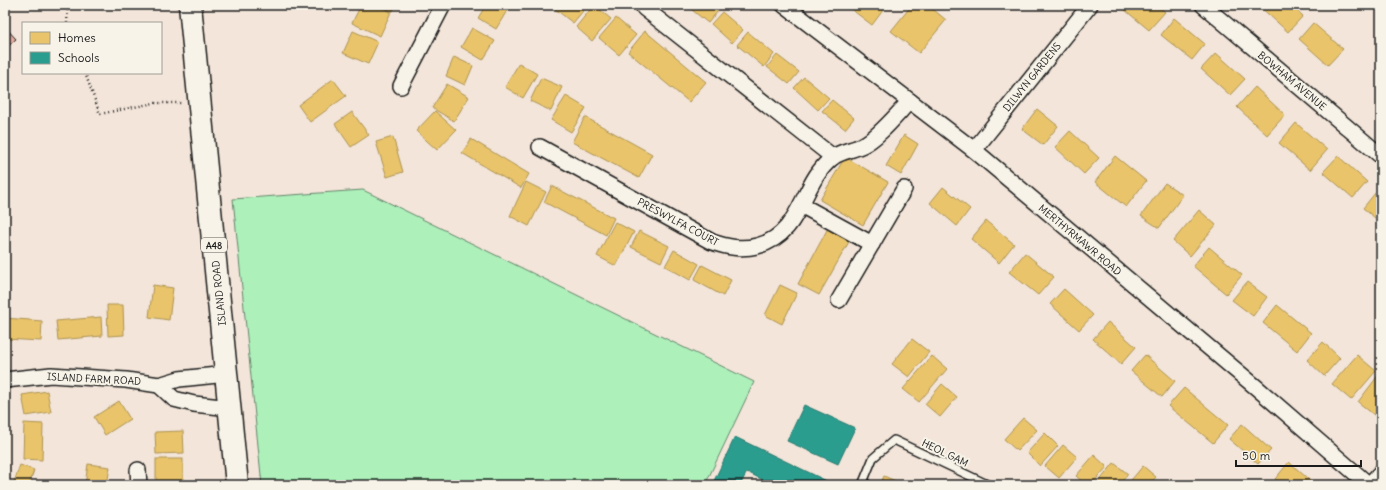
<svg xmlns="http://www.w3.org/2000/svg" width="1386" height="490" viewBox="0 0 1386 490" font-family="Delius,sans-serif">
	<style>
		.green { fill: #adf0ba; stroke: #64866b }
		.homes { fill: #e9c46a; stroke: #ac9253 }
		.schools { fill: #2a9d8f; stroke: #26766c }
		.building { fill: #e4ab9e; stroke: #1c1c1c }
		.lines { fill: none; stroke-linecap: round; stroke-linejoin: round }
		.service-casing { stroke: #1c1c1c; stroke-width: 10 }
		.minor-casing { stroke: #1c1c1c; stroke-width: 18 }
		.primary-casing { stroke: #1c1c1c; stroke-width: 25 }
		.path { stroke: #1c1c1c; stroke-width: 2.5; stroke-dasharray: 1 3; stroke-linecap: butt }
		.service { stroke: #f7f3e8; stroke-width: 7 }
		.minor { stroke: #f7f3e8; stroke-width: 15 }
		.primary { stroke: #f7f3e8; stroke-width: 22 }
		.labels { text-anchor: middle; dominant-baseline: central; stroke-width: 4; stroke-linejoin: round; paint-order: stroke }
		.shield { fill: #f7f3e8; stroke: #5e5c59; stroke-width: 1 }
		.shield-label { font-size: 9px; font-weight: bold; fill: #1c1c1c }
		.street-label { font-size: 10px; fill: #1c1c1c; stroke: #f7f3e8 }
	</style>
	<rect width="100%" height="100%" fill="#f3e5d9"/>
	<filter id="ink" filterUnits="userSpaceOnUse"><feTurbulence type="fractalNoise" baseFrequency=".025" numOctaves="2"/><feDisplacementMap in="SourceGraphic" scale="8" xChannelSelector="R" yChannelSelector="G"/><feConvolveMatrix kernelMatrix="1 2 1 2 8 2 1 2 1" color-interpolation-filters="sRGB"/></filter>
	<g filter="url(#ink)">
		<polygon class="green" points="363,190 754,382 705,485 262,485 233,199"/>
		<g class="homes">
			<polygon points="361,5 377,5 391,12 380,36 352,23"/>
			<polygon points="381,5 396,5 392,12"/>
			<polygon points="486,5 501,5 508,9 496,29 478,18"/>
			<polygon points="558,5 588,5 573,23 555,9"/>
			<polygon points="594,5 611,19 592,41 576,27"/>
			<polygon points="686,5 711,5 718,11 708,23"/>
			<polygon points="855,5 887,5 872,25 851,9"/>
			<polygon points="912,5 928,5 946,20 919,53 891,31"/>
			<polygon points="1119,5 1157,5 1165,12 1149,30"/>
			<polygon points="1258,5 1291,5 1303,16 1288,32"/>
			<polygon points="722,12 743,30 732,43 711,24"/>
			<polygon points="616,18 636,35 619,55 599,38"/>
			<polygon points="1174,18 1205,44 1192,60 1161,35"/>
			<polygon points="1313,23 1343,49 1328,65 1299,39"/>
			<polygon points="472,28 495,41 483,60 461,47"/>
			<polygon points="353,31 378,42 368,64 343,53"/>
			<polygon points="645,31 706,82 689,102 628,52"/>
			<polygon points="748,32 774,54 764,67 737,45"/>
			<polygon points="1216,53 1245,79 1230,95 1201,69"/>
			<polygon points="777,55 799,72 789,84 767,67"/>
			<polygon points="454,57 473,66 465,85 446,76"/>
			<polygon points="519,63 537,74 523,98 505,87"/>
			<polygon points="804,77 829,98 818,110 794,88"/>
			<polygon points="541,78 562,87 551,111 530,101"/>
			<polygon points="333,79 346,96 310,122 298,105"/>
			<polygon points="447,84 469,97 454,121 432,108"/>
			<polygon points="1255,87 1285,115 1267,135 1237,107"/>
			<polygon points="566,96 586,108 571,132 551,120"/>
			<polygon points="832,100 854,118 845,129 822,111"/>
			<polygon points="1037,109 1058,126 1043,145 1022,129"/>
			<polygon points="435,111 456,130 437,150 416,131"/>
			<polygon points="352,112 369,135 351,147 335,124"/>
			<polygon points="585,117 652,154 639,178 572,142"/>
			<polygon points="1296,123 1327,150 1310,170 1279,143"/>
			<polygon points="1070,131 1099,158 1084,174 1055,147"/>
			<polygon points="904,135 918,144 901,175 886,166"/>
			<polygon points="393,137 403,172 387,177 376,142"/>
			<polygon points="471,139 529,174 521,188 462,153"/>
			<polygon points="1115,156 1146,181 1126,207 1095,182"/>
			<polygon points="1338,156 1367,182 1353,198 1323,172"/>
			<polygon points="845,157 888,182 863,225 820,200"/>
			<polygon points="526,182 546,192 529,226 510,216"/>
			<polygon points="1165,183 1183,195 1159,228 1141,216"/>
			<polygon points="552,186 614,218 606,235 544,202"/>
			<polygon points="943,187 970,209 957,226 930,203"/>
			<polygon points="1376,192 1381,196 1381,223 1363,208"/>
			<polygon points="1199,210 1216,225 1190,256 1173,241"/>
			<polygon points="986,221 1014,244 999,263 971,239"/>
			<polygon points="615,222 634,232 616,266 597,256"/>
			<polygon points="828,228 850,240 819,295 798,284"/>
			<polygon points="639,231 669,246 661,262 631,247"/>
			<polygon points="1209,247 1242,275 1226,294 1193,266"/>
			<polygon points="674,250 699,264 690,280 665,266"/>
			<polygon points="1025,253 1054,277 1038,295 1009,272"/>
			<polygon points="702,265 731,280 723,296 694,280"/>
			<polygon points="1247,282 1267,297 1253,316 1232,300"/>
			<polygon points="153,285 173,288 169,320 149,317"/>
			<polygon points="780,285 797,293 782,324 765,315"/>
			<polygon points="1064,289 1093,315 1079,330 1050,304"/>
			<polygon points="107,305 123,305 124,335 108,336"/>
			<polygon points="1277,305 1311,333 1297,351 1263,323"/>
			<polygon points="101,317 102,336 58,340 56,321"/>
			<polygon points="5,318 42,321 41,341 5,339"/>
			<polygon points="1108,322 1136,347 1121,364 1093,339"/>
			<polygon points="912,339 929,352 909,377 892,364"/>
			<polygon points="1323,342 1340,358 1324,376 1307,360"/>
			<polygon points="1145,355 1175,381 1162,397 1131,371"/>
			<polygon points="1357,355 1376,371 1351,400 1332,384"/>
			<polygon points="932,356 947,369 919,402 903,389"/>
			<polygon points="1380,373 1381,417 1379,419 1358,402"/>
			<polygon points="942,384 957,397 940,417 925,404"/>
			<polygon points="1184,388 1228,425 1213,443 1168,406"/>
			<polygon points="47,391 51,412 26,416 22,395"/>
			<polygon points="119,401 130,419 105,435 94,417"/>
			<polygon points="1023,418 1037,430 1017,451 1004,439"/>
			<polygon points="24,423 43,424 42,460 23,459"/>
			<polygon points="1242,424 1271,450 1258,464 1229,439"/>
			<polygon points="183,431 184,453 156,454 155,432"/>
			<polygon points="1045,433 1058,446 1040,466 1027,453"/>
			<polygon points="1063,445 1077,457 1059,478 1045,466"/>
			<polygon points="1094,455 1107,467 1091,485 1086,485 1076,476"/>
			<rect x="156" y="459" width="27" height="23"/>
			<polygon points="1289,462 1315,485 1282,485 1275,479"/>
			<polygon points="1114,463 1128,474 1119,485 1098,485 1097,484"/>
			<polygon points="88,464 110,467 107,485 85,485"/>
			<polygon points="20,465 34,470 29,485 13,485"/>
			<polygon points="1143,466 1156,477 1149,485 1127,485"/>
			<polygon points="884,476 902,484 902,485 880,485"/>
		</g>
		<g class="schools">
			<polygon points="804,405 855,428 838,464 787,441"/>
			<polygon points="735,437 835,485 773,485 747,472 740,485 712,485"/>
		</g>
		<polygon class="building" points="5,27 16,39 5,49"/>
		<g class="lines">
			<defs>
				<polyline id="service" points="862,485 873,458 894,440 989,485"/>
				<g id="minor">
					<polyline points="784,5 974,150 1257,388 1369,485"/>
					<polyline points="1203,5 1381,156"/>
					<polyline points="644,8 833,157"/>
					<polyline points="401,86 443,5"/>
					<path d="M 540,147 L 712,242 C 727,247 741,250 757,246 C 803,234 800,184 832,158 C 840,151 854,150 863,145 C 879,137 897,114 910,101"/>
					<polyline points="974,150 1090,5"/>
					<polyline points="801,205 872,244"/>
					<polyline points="839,300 904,189"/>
					<polyline points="5,380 51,375 126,380 159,385 179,379 227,374"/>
					<polyline points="159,385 174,399 194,404 230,408"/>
					<polyline points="138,470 139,485"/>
					<polyline points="1369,485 1381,472"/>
				</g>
				<polyline id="primary" points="190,5 237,485"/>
			</defs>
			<use href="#service" class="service-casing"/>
			<use href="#minor" class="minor-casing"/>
			<use href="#primary" class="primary-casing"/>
			<g class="path">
				<polyline points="67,23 68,5"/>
				<polyline points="85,73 100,114 154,103 181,103"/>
			</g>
			<use href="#service" class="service"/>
			<use href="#minor" class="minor"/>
			<use href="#primary" class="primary"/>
		</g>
	</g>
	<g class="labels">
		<rect class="shield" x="201" y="238" width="26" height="14" rx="3"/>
		<g class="shield-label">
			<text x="214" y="245">A48</text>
		</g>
		<g class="street-label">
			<text transform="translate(1032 77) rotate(-51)">DILWYN GARDENS</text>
			<text transform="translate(1292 81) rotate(40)">BOWHAM AVENUE</text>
			<text transform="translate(678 222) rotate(28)">PRESWYLFA COURT</text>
			<text transform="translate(1080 240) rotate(40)">MERTHYRMAWR ROAD</text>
			<text transform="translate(219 293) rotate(-96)">ISLAND ROAD</text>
			<text transform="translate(94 379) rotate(3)">ISLAND FARM ROAD</text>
			<text transform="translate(945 453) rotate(26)">HEOL GAM</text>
		</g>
	</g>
	<rect width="1386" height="490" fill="none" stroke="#f7f3e8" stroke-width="20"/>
	<rect x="10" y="10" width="1366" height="470" fill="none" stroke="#1c1c1c" stroke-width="1.5" filter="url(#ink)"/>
	<rect x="22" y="22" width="140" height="52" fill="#f7f3e8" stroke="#9f9d96"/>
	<rect x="30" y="32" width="20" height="12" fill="#e9c46a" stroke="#9f9d96"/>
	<text x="58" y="42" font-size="12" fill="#1c1c1c">Homes</text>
	<rect x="30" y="52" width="20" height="12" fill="#2a9d8f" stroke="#9f9d96"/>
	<text x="58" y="62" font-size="12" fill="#1c1c1c">Schools</text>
	<path d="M1236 460v6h125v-6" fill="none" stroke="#1c1c1c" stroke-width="2"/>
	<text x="1242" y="460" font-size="12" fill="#1c1c1c" stroke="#f7f3e8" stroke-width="3" paint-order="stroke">50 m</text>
</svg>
